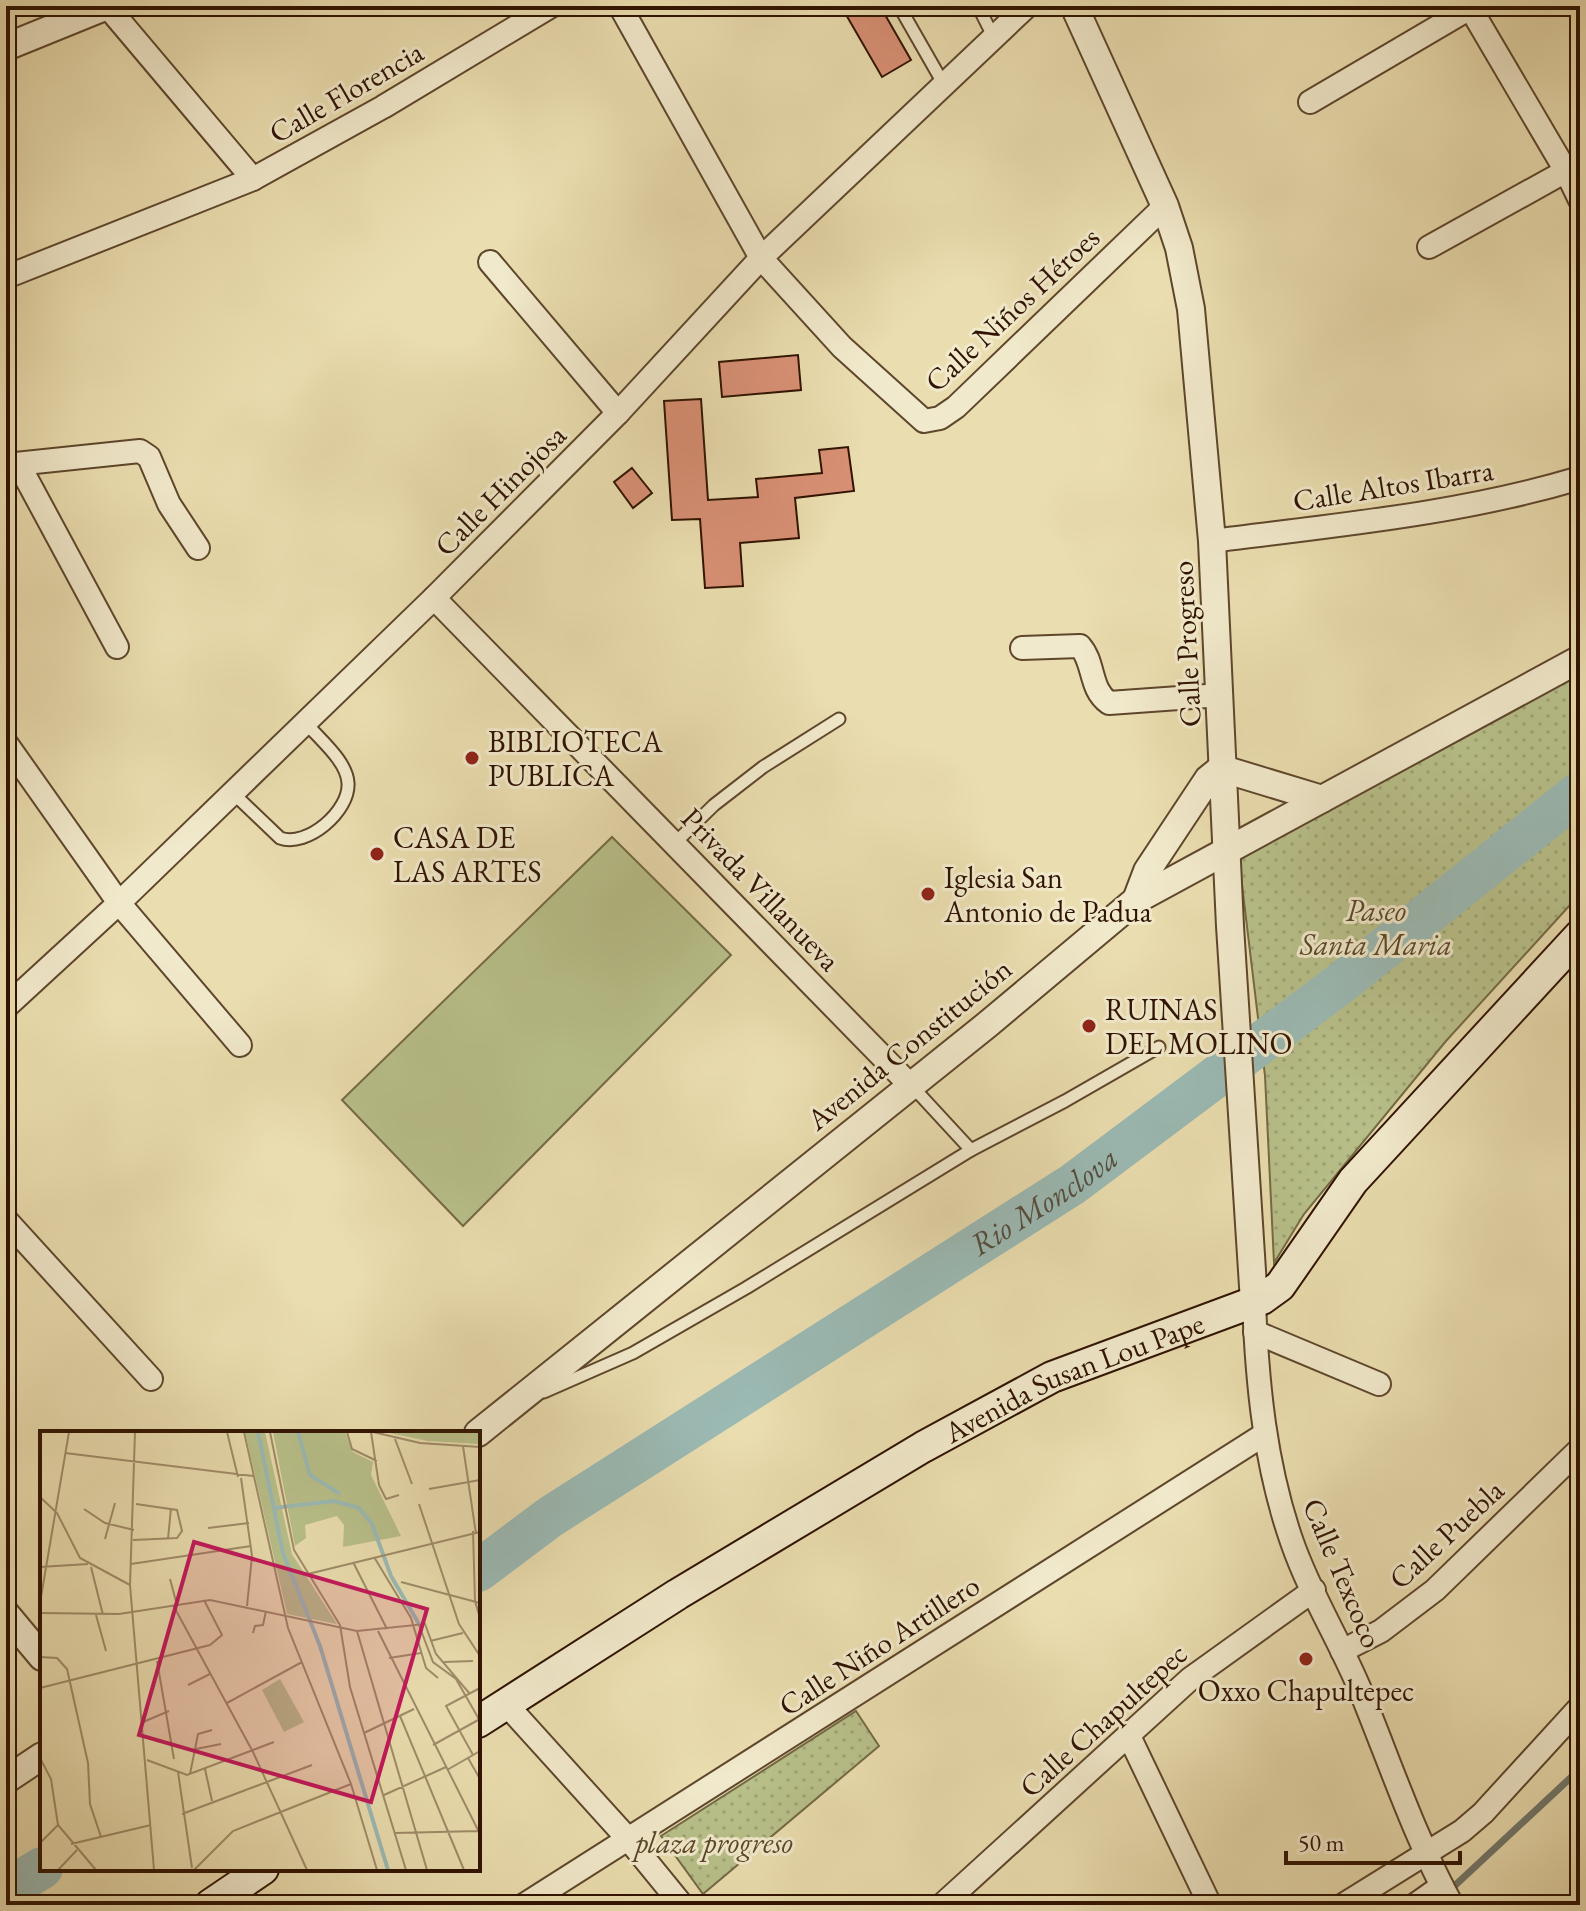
<svg xmlns="http://www.w3.org/2000/svg" width="1586" height="1911" viewBox="0 0 1586 1911" font-family="'EB Garamond',serif">
	<style>
		.green { fill: #b8c08a; stroke: #746a45; stroke-width: 2 }
		.park { fill: url(#park-dots); stroke: #746a45; stroke-width: 2 }
		.lines { fill: none; stroke-linecap: round; stroke-linejoin: round }
		.stream { stroke: #70776c; stroke-width: 7 }
		.river { stroke: #9bbab4; stroke-width: 42 }
		.building { fill: #d99075; stroke: #301300; stroke-width: 2 }
		.service-casing { stroke: #5e462c; stroke-width: 15 }
		.minor-casing { stroke: #5e462c; stroke-width: 26 }
		.tertiary-casing { stroke: #5e462c; stroke-width: 30 }
		.secondary-casing { stroke: #301300; stroke-width: 34 }
		.service { stroke: #f1e9cb; stroke-width: 11 }
		.minor { stroke: #f1e9cb; stroke-width: 22 }
		.tertiary { stroke: #f1e9cb; stroke-width: 26 }
		.secondary { stroke: #f1e9cb; stroke-width: 30 }
		.poi-dot { fill: #8f2418; stroke: #f1e9cb; stroke-width: 3 }
		.labels { text-anchor: middle; dominant-baseline: central; stroke-width: 6; stroke-linejoin: round; paint-order: stroke }
		.street-label { font-size: 30px; fill: #301300; stroke: #f1e9cb }
		.poi-label { font-size: 30px; fill: #301300; stroke: #f1e9cb; text-anchor: start }
		.park-label { font-size: 30px; font-style: italic; fill: #594729; stroke: #f1e9cb }
		.water-label { font-size: 32px; font-style: italic; fill: #554d3f; stroke: #f1e9cb }
		.inset-river { fill: none; stroke: #9bbab4; stroke-width: 4 }
		.inset-road { fill: none; stroke: #a08c69; stroke-width: 2 }
		.view { fill: #c2185b; fill-opacity: 0.15; stroke: #c2185b; stroke-width: 4 }
		.inset-edge { fill: none; stroke: #301300; stroke-width: 4 }
	</style>
	<defs>
		<pattern id="park-dots" width="8" height="8" patternUnits="userSpaceOnUse" patternTransform="scale(2)"><rect width="8" height="8" fill="#b8c08a"/><path d="M2 2h.1M6 6h.1" fill="none" stroke="#9ea475" stroke-width="1.8" stroke-linecap="round"/></pattern>
	</defs>
	<rect width="100%" height="100%" fill="#eaddaf"/>
	<filter id="stains"><feTurbulence type="fractalNoise" baseFrequency=".0025" numOctaves="4"/><feColorMatrix values="0 0 0 0 .2 0 0 0 0 .09 0 0 0 0 .02 0 0 0 .5 -.17"/></filter>
	<radialGradient id="worn" r=".72"><stop offset=".6" stop-color="#630" stop-opacity="0"/><stop offset="1" stop-color="#630" stop-opacity=".3"/></radialGradient>
	<polygon class="green" points="612,837 731,955 463,1226 342,1100"/>
	<g class="park">
		<polygon points="1580,669 1580,894 1446,1041 1304,1214 1274,1263 1265,1076 1239,860 1386,773"/>
		<polygon points="856,1711 879,1746 703,1894 661,1836"/>
	</g>
	<g class="lines">
		<polyline class="stream" points="1434,1905 1580,1769"/>
		<g class="river">
			<path id="s1" d="M 478,1571 L 550,1517 L 1073,1184 L 1341,983 L 1580,792"/>
			<polyline points="6,1890 42,1868"/>
		</g>
	</g>
	<g class="building">
		<polygon points="841,6 880,6 911,60 882,77"/>
		<polygon points="798,355 801,390 722,397 719,362"/>
		<polygon points="701,399 708,500 758,497 756,479 822,473 819,450 848,447 854,491 795,498 799,538 740,543 743,586 705,588 700,519 672,520 664,401"/>
		<polygon points="632,468 652,493 633,508 614,482"/>
	</g>
	<g class="lines">
		<defs>
			<g id="service">
				<polyline points="899,6 943,83"/>
				<polyline points="978,6 993,36"/>
				<path d="M 233,793 L 280,838 C 307,848 350,811 348,783 C 347,761 319,739 306,723"/>
				<polyline points="675,843 714,805 763,767 839,719"/>
				<polyline points="911,1085 971,1150 1065,1101 1159,1047"/>
				<polyline points="544,1392 633,1353 746,1288 971,1150"/>
			</g>
			<g id="minor">
				<polyline points="107,6 253,179"/>
				<polyline points="620,6 761,258 842,347 924,421 940,418 956,407 1165,206"/>
				<polyline points="1469,6 1566,171 1580,200"/>
				<polyline points="1310,102 1470,8"/>
				<polyline points="1429,247 1566,171"/>
				<polyline points="490,262 618,413"/>
				<polyline points="6,277 253,179 383,107 551,6"/>
				<polyline points="6,465 140,451 149,457 169,504 198,548"/>
				<polyline points="19,465 117,647"/>
				<path d="M 1212,541 C 1336,525 1460,514 1580,478"/>
				<polyline points="434,598 910,1085"/>
				<path d="M 1022,648 L 1080,646 C 1095,663 1089,689 1109,703 L 1221,695"/>
				<polyline points="6,743 119,903 240,1045"/>
				<polyline points="6,1007 119,903 434,598 618,413 761,258 1027,6"/>
				<polyline points="6,1220 151,1379"/>
				<path d="M 1254,1302 C 1257,1383 1265,1465 1292,1542 C 1310,1594 1340,1641 1361,1692 C 1390,1763 1415,1838 1452,1905"/>
				<polyline points="1255,1332 1379,1384"/>
				<polyline points="1342,1651 1381,1631 1435,1590 1580,1449"/>
				<polyline points="505,1703 629,1840 682,1905"/>
				<polyline points="1129,1736 1210,1905"/>
				<polyline points="524,1905 1265,1434"/>
				<polyline points="942,1905 1190,1679 1314,1590"/>
				<polyline points="1343,1905 1462,1831 1483,1813 1580,1707"/>
				<polyline points="1415,1905 1442,1886"/>
			</g>
			<g id="tertiary">
				<polyline points="1074,6 1165,206 1179,248 1191,309 1212,541 1230,926 1254,1302"/>
				<polyline points="6,47 107,6"/>
				<polyline points="1223,769 1322,799"/>
				<polyline points="1136,900 1147,871 1208,779 1224,766"/>
				<polyline points="478,1433 988,1024 1136,900 1580,659"/>
				<polyline points="6,1614 42,1657"/>
				<polyline points="6,1780 42,1756"/>
			</g>
			<g id="secondary">
				<path id="s2" d="M 478,1722 L 678,1594 L 923,1447 L 1052,1377 L 1262,1299 L 1280,1286 L 1353,1181 L 1580,935"/>
				<polyline points="210,1905 263,1869"/>
			</g>
		</defs>
		<use href="#service" class="service-casing"/>
		<use href="#minor" class="minor-casing"/>
		<use href="#tertiary" class="tertiary-casing"/>
		<use href="#secondary" class="secondary-casing"/>
		<use href="#service" class="service"/>
		<use href="#minor" class="minor"/>
		<use href="#tertiary" class="tertiary"/>
		<use href="#secondary" class="secondary"/>
	</g>
	<g class="poi-dot">
		<circle cx="472" cy="758" r="8"/>
		<circle cx="377" cy="854" r="8"/>
		<circle cx="928" cy="894" r="8"/>
		<circle cx="1089" cy="1026" r="8"/>
		<circle cx="1306" cy="1659" r="8"/>
	</g>
	<g class="labels">
		<g class="street-label">
			<text transform="translate(346 92) rotate(-30)">Calle Florencia</text>
			<text transform="translate(1012 309) rotate(-43)">Calle Niños Héroes</text>
			<text transform="translate(1393 485) rotate(-9)">Calle Altos Ibarra</text>
			<text transform="translate(500 490) rotate(-45)">Calle Hinojosa</text>
			<text transform="translate(1186 644) rotate(-93)">Calle Progreso</text>
			<text transform="translate(761 889) rotate(46)">Privada Villanueva</text>
			<text transform="translate(909 1044) rotate(-39)">Avenida Constitución</text>
			<text stroke="none"><textPath href="#s2" startOffset="690">Avenida Susan Lou Pape</textPath></text>
			<text transform="translate(1446 1534) rotate(-43)">Calle Puebla</text>
			<text transform="translate(1343 1573) rotate(67)">Calle Texcoco</text>
			<text transform="translate(879 1645) rotate(-33)">Calle Niño Artillero</text>
			<text transform="translate(1103 1720) rotate(-42)">Calle Chapultepec</text>
		</g>
		<g class="poi-label">
			<text x="488" y="741">BIBLIOTECA<tspan x="488" dy="34">PUBLICA</tspan></text>
			<text x="393" y="837">CASA DE<tspan x="393" dy="34">LAS ARTES</tspan></text>
			<text x="944" y="877">Iglesia San<tspan x="944" dy="34">Antonio de Padua</tspan></text>
			<text x="1105" y="1009">RUINAS<tspan x="1105" dy="34">DEL MOLINO</tspan></text>
			<text x="1306" y="1690" text-anchor="middle">Oxxo Chapultepec</text>
		</g>
		<g class="park-label">
			<text x="1376" y="910">Paseo<tspan x="1376" dy="34">Santa Maria</tspan></text>
			<text x="714" y="1842">plaza progreso</text>
		</g>
		<g class="water-label">
			<text stroke="none"><textPath href="#s1" startOffset="676">Rio Monclova</textPath></text>
		</g>
	</g>
	<g transform="translate(40 1431)">
		<rect width="440" height="440" fill="#eaddaf"/>
		<path d="M 240,248 L 264,291 L 244,301 L 222,259 Z" fill="#b8c08a"/>
		<path d="M 233,1 L 305,1 L 313,21 L 333,31 L 331,44 L 361,105 L 303,116 L 304,94 L 297,85 L 265,94 L 266,107 L 255,115 ZM 345,1 L 440,1 L 440,13 L 388,10 Z" fill="#b8c08a"/>
		<path d="M 205,1 L 225,1 L 252,123 L 297,193 L 247,183 Z" fill="#b8c08a"/>
		<path class="inset-river" d="M 218,1 L 243,122 L 280,215 L 348,439M 258,1 L 270,44 L 300,63M 234,77 L 294,70 L 319,77 L 332,93 L 351,145 L 379,193"/>
		<path class="inset-road" d="M 95,1 L 90,154 L 114,439M 187,1 L 198,46M 204,1 L 248,197 L 311,353 L 337,439M 230,1 L 254,119 L 300,194 L 310,256 L 366,439M 307,1 L 312,18 L 337,30M 331,1 L 339,54 L 346,68 L 359,64M 333,1 L 380,12 L 440,16M 355,8 L 372,53M 423,15 L 436,103M 25,22 L 213,45M 201,47 L 212,125 L 207,175M 389,58 L 440,49M 0,66 L 17,82 L 40,127 L 90,154M 379,73 L 419,193 L 440,225M 44,78 L 65,92 L 94,99M 168,97 L 209,92M 433,100 L 435,170 L 440,187M 65,108 L 75,72M 128,108 L 131,77M 93,109 L 137,107 L 142,100 L 137,79 L 96,73M 334,126 L 371,187 L 386,237 L 398,247M 313,131 L 347,198M 91,133 L 211,115M 0,136 L 48,133M 51,136 L 63,184M 268,143 L 440,101M 130,148 L 137,174M 361,151 L 440,172M 0,172 L 29,1M 133,174 L 213,321 L 267,439M 0,182 L 79,183 L 170,169 L 317,200 L 385,193 L 396,223 L 430,263M 56,184 L 66,220M 379,194 L 393,231 L 416,248 L 440,290M 317,200 L 387,439M 338,200 L 440,403M 213,202 L 215,195 L 223,194 L 226,180M 390,210 L 423,202M 0,226 L 17,227 L 27,238 L 48,332 L 50,373 L 61,406M 349,227 L 381,222M 117,230 L 134,328M 404,231 L 433,230M 148,254 L 170,243M 0,257 L 170,214 L 182,204 L 164,169M 187,272 L 262,231M 360,285 L 424,439M 103,291 L 129,280M 324,302 L 374,278M 393,314 L 440,288M 156,318 L 181,313M 433,324 L 406,275 L 440,257M 0,327 L 11,348 L 18,394 L 56,439M 428,327 L 440,348M 107,329 L 147,344 L 234,311M 165,338 L 172,370M 407,339 L 440,320M 138,341 L 152,437M 150,343 L 158,303 L 172,299M 344,364 L 406,336M 142,383 L 272,334M 355,402 L 439,400M 0,412 L 18,394M 31,413 L 111,394M 18,439 L 37,419M 154,439 L 193,400 L 311,353"/>
		<path class="view" d="M 154,111 L 387,178 L 331,371 L 99,304 Z"/>
		<rect width="440" height="440" class="inset-edge"/>
	</g>
	<rect width="1586" height="1911" fill="none" stroke="#eaddaf" stroke-width="32"/>
	<rect x="8" y="8" width="1570" height="1895" fill="none" stroke="#301300" stroke-width="4"/>
	<rect x="16" y="16" width="1554" height="1879" fill="none" stroke="#301300" stroke-width="2"/>
	<path d="M1286 1851v12h174v-12" fill="none" stroke="#301300" stroke-width="4"/>
	<text x="1298" y="1851" font-size="24" fill="#301300" stroke="#f1e9cb" stroke-width="6" paint-order="stroke">50 m</text>
	<rect width="100%" height="100%" filter="url(#stains)"/>
	<rect width="100%" height="100%" fill="url(#worn)"/>
</svg>
